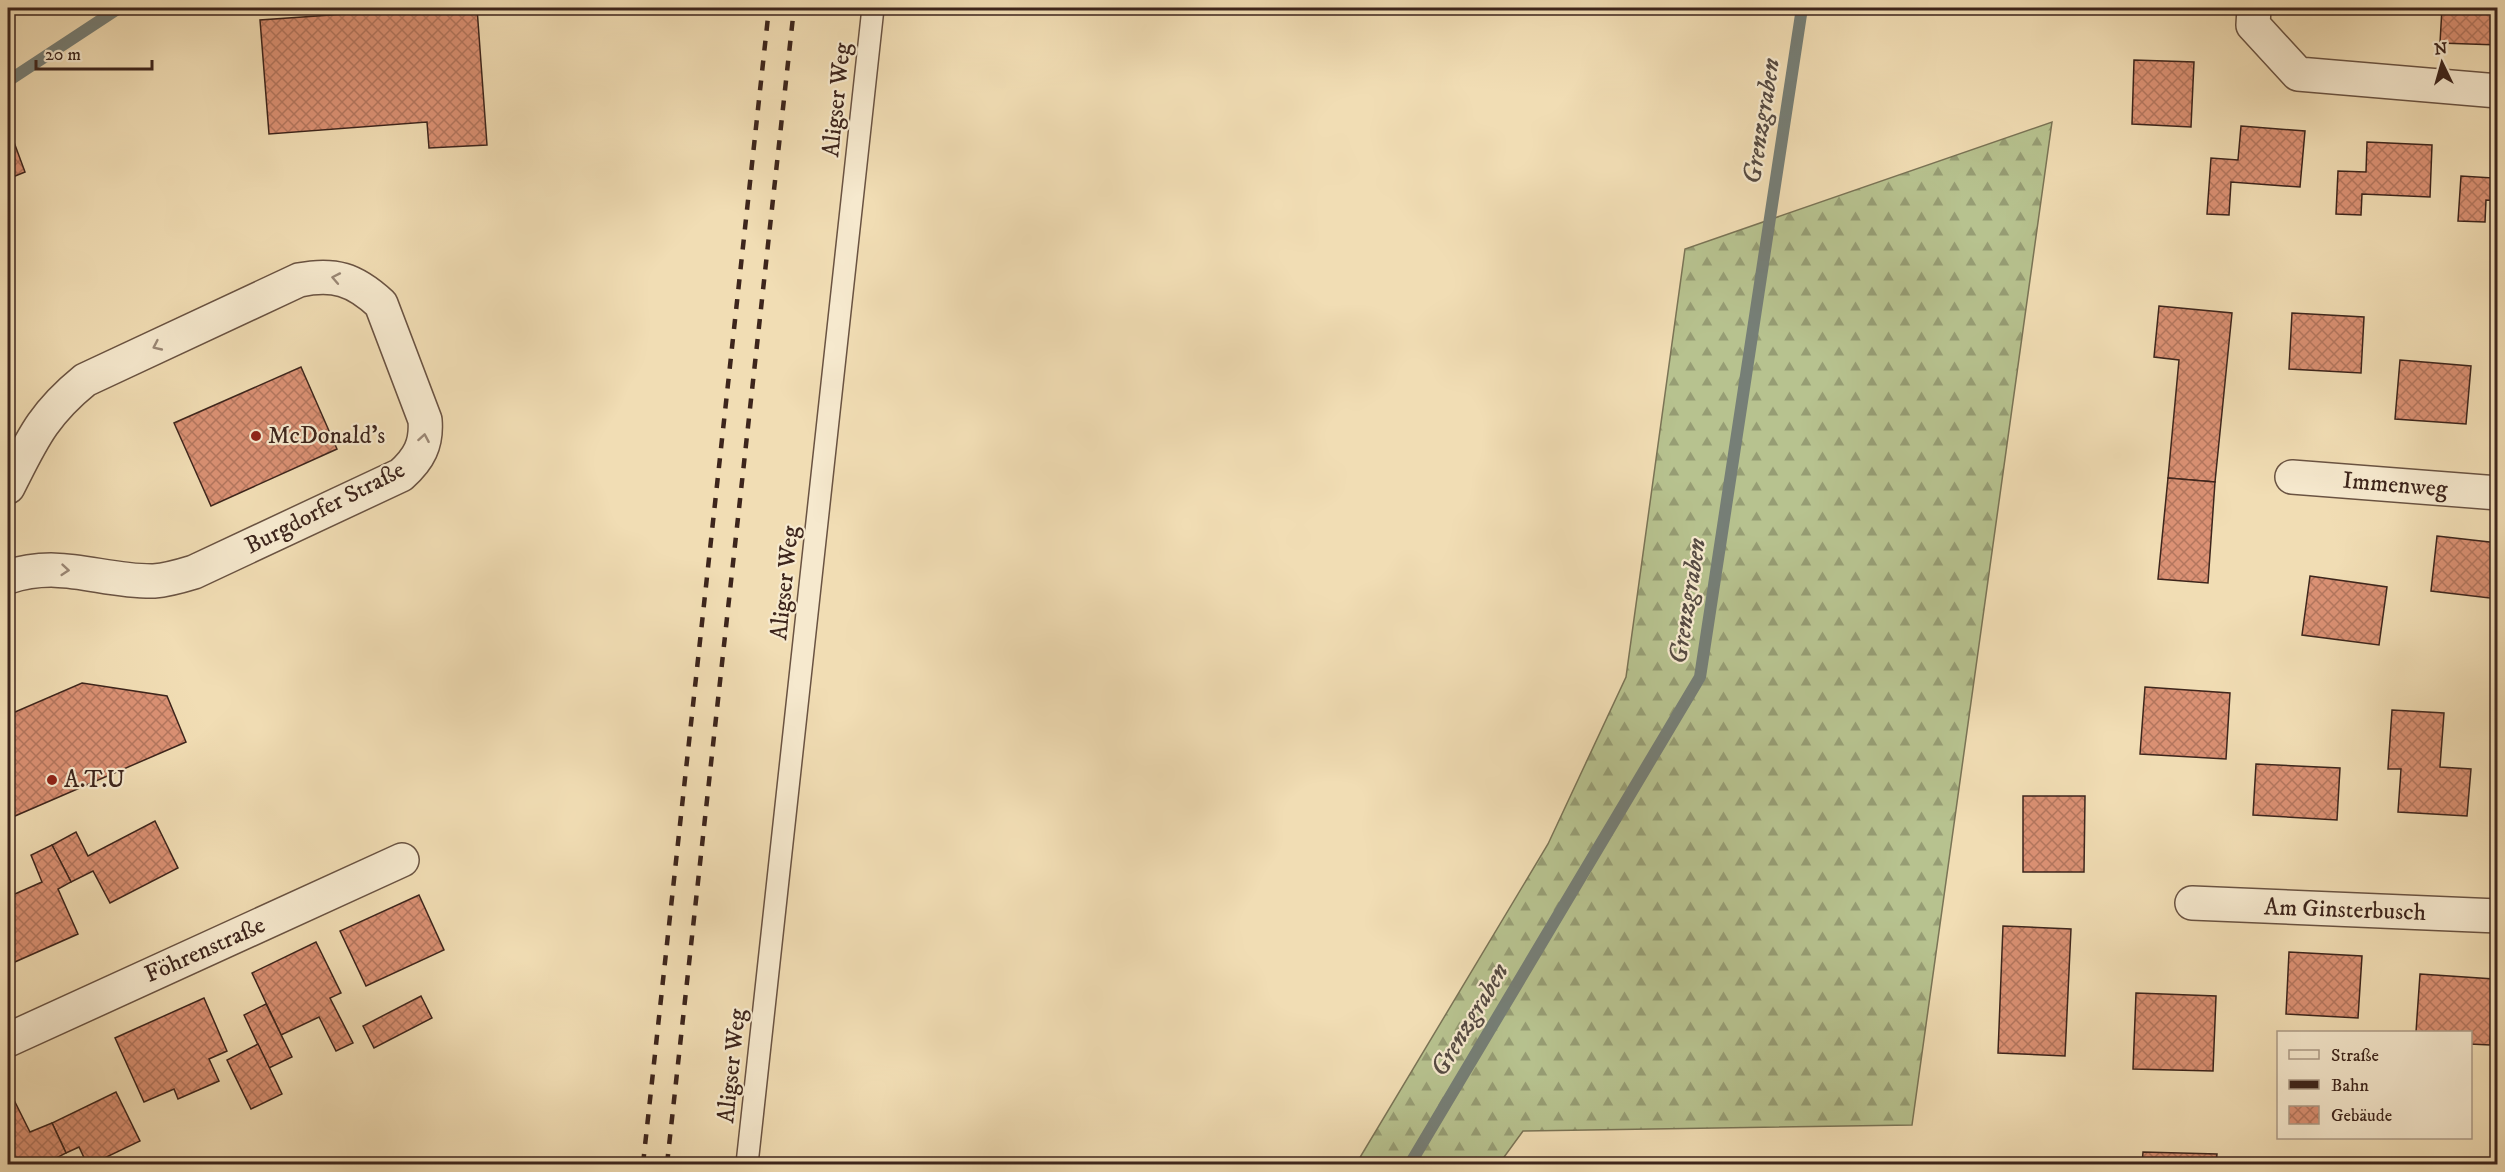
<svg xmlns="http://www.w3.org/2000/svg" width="2505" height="1172" viewBox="0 0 2505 1172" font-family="'IM FELL DW Pica',serif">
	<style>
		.forest { fill: url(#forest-firs); stroke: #7a7456; stroke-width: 1.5 }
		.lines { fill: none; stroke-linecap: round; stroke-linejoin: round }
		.stream { stroke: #767f77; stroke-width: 12 }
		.building { fill: url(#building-cross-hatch); stroke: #3d251c; stroke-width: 1.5 }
		.service-casing { stroke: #6a5342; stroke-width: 24 }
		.minor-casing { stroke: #6a5342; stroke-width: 36 }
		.service { stroke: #f6e9ce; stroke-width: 21 }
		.minor { stroke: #f6e9ce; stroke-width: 33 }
		.rail { stroke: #3d251c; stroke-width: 4.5; stroke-dasharray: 10 10; stroke-linecap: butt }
		.oneway { stroke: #9a8775 }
		.poi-dot { fill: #8f2418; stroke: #f6e9ce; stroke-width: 2 }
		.labels { text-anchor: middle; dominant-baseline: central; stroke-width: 4.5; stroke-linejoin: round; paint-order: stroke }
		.street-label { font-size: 24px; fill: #3d251c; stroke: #f6e9ce }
		.poi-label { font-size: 24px; fill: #3d251c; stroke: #f6e9ce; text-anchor: start }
		.water-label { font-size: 26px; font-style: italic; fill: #554a42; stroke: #f6e9ce }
	</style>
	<defs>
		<pattern id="forest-firs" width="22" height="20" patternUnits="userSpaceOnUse" patternTransform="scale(1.5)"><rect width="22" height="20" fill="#b7c28f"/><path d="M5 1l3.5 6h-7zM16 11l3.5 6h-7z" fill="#969d74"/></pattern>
		<pattern id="building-cross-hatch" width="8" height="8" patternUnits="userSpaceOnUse" patternTransform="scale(1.5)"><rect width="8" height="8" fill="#db9174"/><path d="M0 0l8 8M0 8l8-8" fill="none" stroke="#b3765e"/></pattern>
	</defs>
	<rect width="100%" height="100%" fill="#f1ddb4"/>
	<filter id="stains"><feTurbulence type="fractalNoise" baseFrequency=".00333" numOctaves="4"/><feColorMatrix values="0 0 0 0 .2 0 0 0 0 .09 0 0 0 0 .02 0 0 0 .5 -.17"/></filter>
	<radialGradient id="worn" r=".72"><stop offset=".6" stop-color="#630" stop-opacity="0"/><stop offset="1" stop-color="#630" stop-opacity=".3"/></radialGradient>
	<polygon class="forest" points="2052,122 1912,1125 1523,1131 1499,1164 1356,1164 1548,844 1626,677 1685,249"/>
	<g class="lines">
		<g class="stream">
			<polyline points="8,81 119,8"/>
			<polyline points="1410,1164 1700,677 1802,8"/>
		</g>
	</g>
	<g class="building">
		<polygon points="431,8 477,8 487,145 429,148 427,122 269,134 260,20"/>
		<polygon points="2442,8 2498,8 2498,45 2440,43"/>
		<polygon points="2134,60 2194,62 2191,127 2132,124"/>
		<polygon points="8,126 25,172 8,179"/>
		<polygon points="2241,126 2305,131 2300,187 2231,182 2229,215 2207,214 2211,158 2238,160"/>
		<polygon points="2367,142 2432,145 2430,197 2362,194 2361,215 2336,214 2338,171 2366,172"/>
		<polygon points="2495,147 2498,147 2498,201 2486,200 2485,222 2458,221 2461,176 2493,178"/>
		<polygon points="2159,306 2232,313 2215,482 2168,478 2179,360 2154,357"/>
		<polygon points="2292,313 2364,317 2361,373 2289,369"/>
		<polygon points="2400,360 2471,366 2466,424 2395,419"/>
		<polygon points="301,367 337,449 211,506 174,423"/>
		<polygon points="2168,478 2215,482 2208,583 2158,579"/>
		<polygon points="2437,536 2498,543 2498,599 2431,591"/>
		<polygon points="2310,576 2387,587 2379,645 2302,635"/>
		<polygon points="82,683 167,696 186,742 8,819 8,715"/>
		<polygon points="2145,687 2230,693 2226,759 2140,754"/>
		<polygon points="2392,710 2444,713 2440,767 2471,769 2467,816 2398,812 2401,769 2388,769"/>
		<polygon points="2256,764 2340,768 2337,820 2253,815"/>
		<polygon points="2023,796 2085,796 2084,872 2023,872"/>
		<polygon points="155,821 178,868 110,903 93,871 71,882 52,845 76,832 88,856"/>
		<polygon points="52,845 71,882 58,889 78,934 8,965 8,897 42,882 31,855"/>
		<polygon points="419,895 444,950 366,986 340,931"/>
		<polygon points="2003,926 2071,929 2065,1056 1998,1053"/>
		<polygon points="316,942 341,993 330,998 353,1043 336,1051 319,1017 281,1035 252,973"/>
		<polygon points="2289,952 2362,956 2358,1018 2286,1014"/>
		<polygon points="2420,974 2494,979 2490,1045 2470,1044 2470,1032 2416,1032"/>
		<polygon points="2136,993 2216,996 2213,1071 2133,1069"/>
		<polygon points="421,996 432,1018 374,1048 363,1026"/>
		<polygon points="204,998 227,1051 209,1059 219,1081 178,1099 174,1089 144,1102 115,1038"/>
		<polygon points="266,1004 292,1057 269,1068 244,1015"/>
		<polygon points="258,1044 282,1094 251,1109 227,1060"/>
		<polygon points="116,1092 140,1141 92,1164 87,1164 79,1147 66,1153 52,1123"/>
		<polygon points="11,1094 30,1132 52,1123 66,1153 45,1164 8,1164 8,1096"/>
		<polygon points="2143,1152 2217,1154 2216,1164 2142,1164"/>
	</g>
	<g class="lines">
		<defs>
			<polyline id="service" points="747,1164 873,8"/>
			<g id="minor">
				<polyline points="2254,8 2253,25 2298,74 2498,91"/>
				<polyline points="2292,477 2498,493"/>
				<path d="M 8,487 C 32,440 42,415 85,380 L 299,280 C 334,273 354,279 381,304 L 425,420 C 427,444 419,459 401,475 L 194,572 C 181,576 168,580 154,581 C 101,582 62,559 8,577"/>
				<polyline points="2192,903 2498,916"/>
				<polyline points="8,1040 402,860"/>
			</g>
		</defs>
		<use href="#service" class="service-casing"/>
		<use href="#minor" class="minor-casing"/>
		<use href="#service" class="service"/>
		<use href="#minor" class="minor"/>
		<g class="rail">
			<polyline points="643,1164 769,8"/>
			<polyline points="667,1164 794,8"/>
		</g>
	</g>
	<defs><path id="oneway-chevron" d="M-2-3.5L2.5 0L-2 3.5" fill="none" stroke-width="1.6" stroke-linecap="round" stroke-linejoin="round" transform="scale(1.5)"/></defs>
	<g class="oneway">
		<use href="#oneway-chevron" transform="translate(336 278) rotate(-169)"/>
		<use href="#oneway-chevron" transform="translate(157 346) rotate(155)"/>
		<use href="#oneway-chevron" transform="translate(424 438) rotate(-80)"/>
		<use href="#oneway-chevron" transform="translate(65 570) rotate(5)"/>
	</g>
	<g class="poi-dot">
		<circle cx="256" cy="436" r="6"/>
		<circle cx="52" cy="780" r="6"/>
	</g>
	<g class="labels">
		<g class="street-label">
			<text transform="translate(837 100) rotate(-84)">Aligser Weg</text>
			<text transform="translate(2395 485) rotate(5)">Immenweg</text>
			<text transform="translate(325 508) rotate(-27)">Burgdorfer Straße</text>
			<text transform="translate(785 583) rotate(-84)">Aligser Weg</text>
			<text transform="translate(2345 910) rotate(2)">Am Ginsterbusch</text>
			<text transform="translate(205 950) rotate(-24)">Föhrenstraße</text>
			<text transform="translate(732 1066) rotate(-84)">Aligser Weg</text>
		</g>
		<g class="poi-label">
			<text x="268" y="436">McDonald's</text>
			<text x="64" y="780">A.T.U</text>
		</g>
		<g class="water-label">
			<text transform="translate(1762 121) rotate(-81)">Grenzgraben</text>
			<text transform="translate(1688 601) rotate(-81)">Grenzgraben</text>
			<text transform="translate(1470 1020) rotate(-59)">Grenzgraben</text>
		</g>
	</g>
	<rect width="2505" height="1172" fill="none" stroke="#f1ddb4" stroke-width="30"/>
	<rect x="9" y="9" width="2487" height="1154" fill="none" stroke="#3d251c" stroke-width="3"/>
	<rect x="15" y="15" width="2475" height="1142" fill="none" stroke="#3d251c" stroke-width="1.5"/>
	<rect x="2277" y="1031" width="195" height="108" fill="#f6e9ce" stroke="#ac9b87" stroke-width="1.5"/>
	<rect x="2289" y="1050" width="30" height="9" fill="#f6e9ce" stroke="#ac9b87" stroke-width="1.5"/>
	<text x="2331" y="1061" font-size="18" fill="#3d251c">Straße</text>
	<rect x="2289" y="1080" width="30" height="9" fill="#3d251c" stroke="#ac9b87" stroke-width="1.5"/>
	<text x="2331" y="1091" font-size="18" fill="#3d251c">Bahn</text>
	<rect x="2289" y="1106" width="30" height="18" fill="url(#building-cross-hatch)" stroke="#ac9b87" stroke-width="1.5"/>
	<text x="2331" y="1121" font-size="18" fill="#3d251c">Gebäude</text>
	<g transform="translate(2442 63) rotate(355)" stroke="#f6e9ce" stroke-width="4.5" paint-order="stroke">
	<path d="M0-4.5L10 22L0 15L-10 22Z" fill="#3d251c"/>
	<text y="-9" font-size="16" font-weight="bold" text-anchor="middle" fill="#3d251c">N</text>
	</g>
	<path d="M36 60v9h116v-9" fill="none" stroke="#3d251c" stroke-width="3"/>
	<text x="45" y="60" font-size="18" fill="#3d251c" stroke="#f6e9ce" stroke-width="4.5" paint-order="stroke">20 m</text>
	<rect width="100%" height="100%" filter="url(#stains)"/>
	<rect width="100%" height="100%" fill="url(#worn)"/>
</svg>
